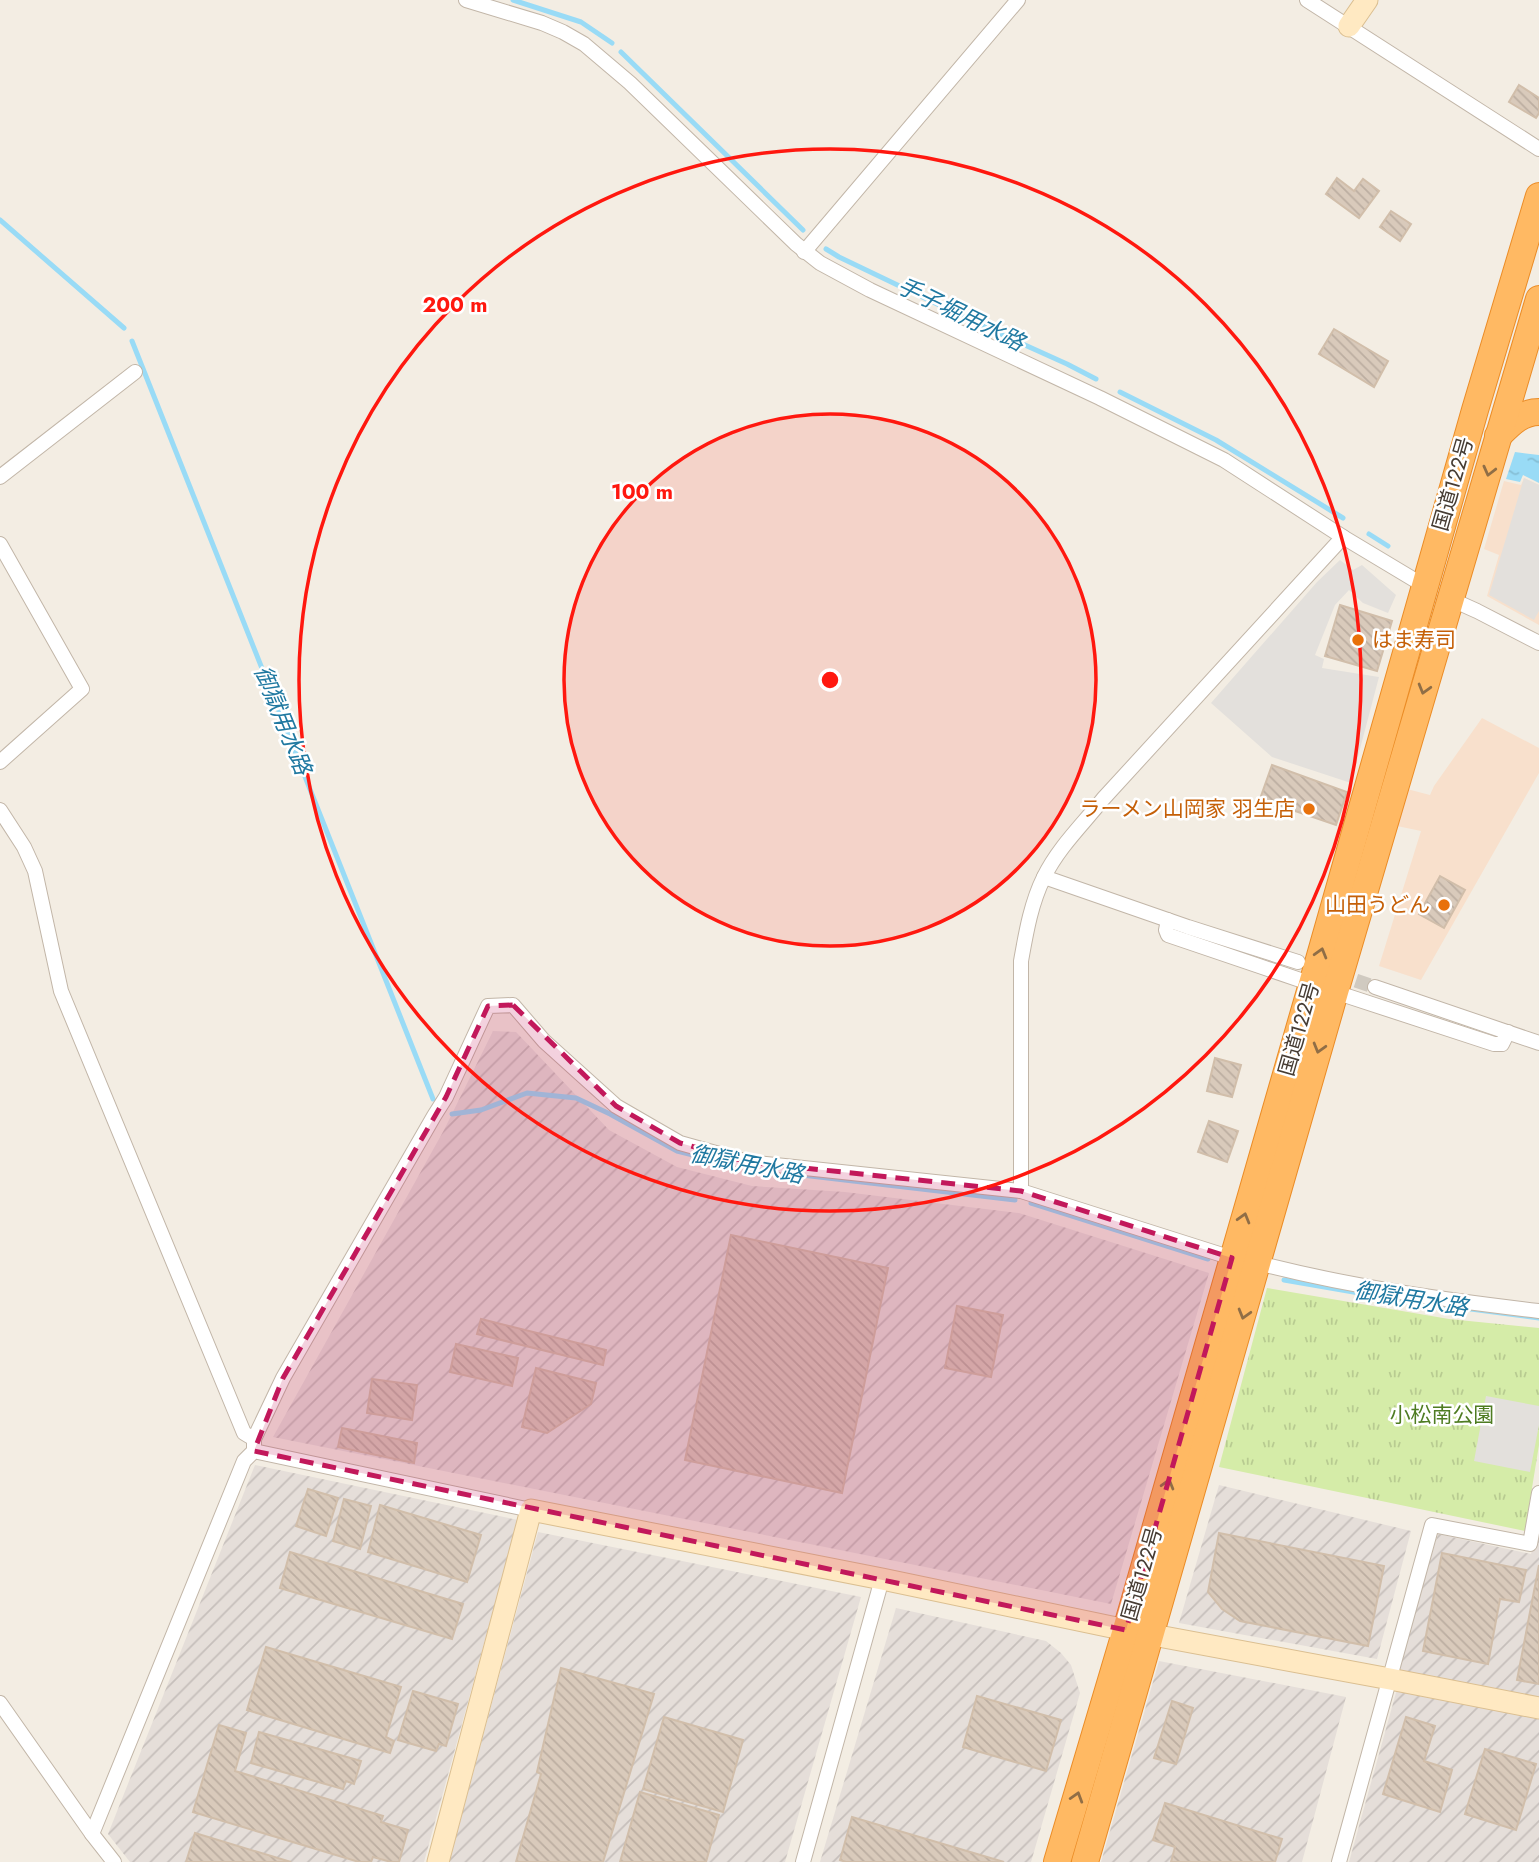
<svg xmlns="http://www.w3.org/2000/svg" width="1539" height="1862" viewBox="0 0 1539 1862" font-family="Jost,'Noto Sans JP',sans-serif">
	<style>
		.commercial { fill: #f8e0cc }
		.industrial { fill: url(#industrial-furrows) }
		.park { fill: url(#park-tufts) }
		.parking { fill: #e3e0dc }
		.water { fill: url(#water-ripples) }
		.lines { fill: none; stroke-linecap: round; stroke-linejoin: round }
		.stream { stroke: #99dbf6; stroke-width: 5 }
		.building { fill: url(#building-back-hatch); stroke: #d1beaa; stroke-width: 2 }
		.street-tunnel { stroke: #d0cac0; stroke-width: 14; stroke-dasharray: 14 7; stroke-linecap: butt }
		.street-casing { stroke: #c2b6a8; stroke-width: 16 }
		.secondary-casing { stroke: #dbbf91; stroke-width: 23 }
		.highway-casing { stroke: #eb8c26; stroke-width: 28 }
		.street { stroke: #fff; stroke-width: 14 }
		.secondary { stroke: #ffe9c2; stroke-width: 21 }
		.highway { stroke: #ffb963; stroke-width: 26 }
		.oneway { stroke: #906e46 }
		.marked { fill: #c2185b; fill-opacity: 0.2; stroke: #c2185b; stroke-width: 5; stroke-dasharray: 14 9; stroke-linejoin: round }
		.ring { fill: none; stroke: #ff180f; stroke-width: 3.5 }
		.food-dot { fill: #e8710a; stroke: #fff; stroke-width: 2.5 }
		.labels { text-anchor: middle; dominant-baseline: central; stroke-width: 5; stroke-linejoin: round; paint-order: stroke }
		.street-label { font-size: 21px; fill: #463c33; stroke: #fff }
		.food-label { font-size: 21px; fill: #c56008; stroke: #fff; text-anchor: end }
		.park-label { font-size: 21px; fill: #4e7c22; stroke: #fff }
		.water-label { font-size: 23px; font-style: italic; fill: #2079a1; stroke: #fff }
		.centre { fill: #ff180f; stroke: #fff; stroke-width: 3.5 }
		.ring-label { font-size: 21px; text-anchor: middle; font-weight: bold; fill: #ff180f; stroke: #fff; stroke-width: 5; stroke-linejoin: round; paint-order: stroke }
	</style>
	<defs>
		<pattern id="industrial-furrows" width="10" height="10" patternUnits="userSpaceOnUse" patternTransform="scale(1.75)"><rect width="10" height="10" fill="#e5ded9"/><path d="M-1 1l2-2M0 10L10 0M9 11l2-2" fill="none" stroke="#c6bfbb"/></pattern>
		<pattern id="park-tufts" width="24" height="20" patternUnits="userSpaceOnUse" patternTransform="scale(1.75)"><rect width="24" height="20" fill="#d5eca8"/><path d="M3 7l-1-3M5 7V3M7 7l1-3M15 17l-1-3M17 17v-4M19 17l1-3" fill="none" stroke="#b8cb91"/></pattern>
		<pattern id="water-ripples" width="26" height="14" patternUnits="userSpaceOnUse" patternTransform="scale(1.75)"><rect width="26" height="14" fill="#99dbf6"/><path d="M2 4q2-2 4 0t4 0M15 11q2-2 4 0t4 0" fill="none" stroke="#85bdd3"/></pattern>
		<pattern id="building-back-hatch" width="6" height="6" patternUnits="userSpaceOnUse" patternTransform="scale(1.75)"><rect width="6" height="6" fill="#d9cabb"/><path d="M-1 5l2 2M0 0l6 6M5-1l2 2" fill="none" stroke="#bcaea1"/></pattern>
	</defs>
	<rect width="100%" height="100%" fill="#f3ede3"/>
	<g class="commercial">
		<polygon points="1524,478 1539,485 1539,625 1487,596 1499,555 1484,549 1504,481 1521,485"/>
		<polygon points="1482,718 1539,748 1539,773 1421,980 1379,966 1421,831 1397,826 1407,789 1430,795 1434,786"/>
	</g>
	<g class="industrial">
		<polygon points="493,1031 516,1032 609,1130 677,1167 752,1186 845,1192 1019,1213 1209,1273 1111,1604 273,1437 444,1130"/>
		<polygon points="255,1465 518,1520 424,1862 130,1862 108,1834"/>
		<polygon points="1219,1485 1411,1531 1377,1659 1179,1623"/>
		<polygon points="1539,1524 1539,1701 1396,1674 1438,1534 1531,1554"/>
		<polygon points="538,1532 861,1597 785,1862 449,1862"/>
		<polygon points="896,1608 1046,1641 1061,1653 1071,1665 1080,1693 1031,1862 820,1862"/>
		<polygon points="1159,1661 1346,1697 1302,1862 1101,1862"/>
		<polygon points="1397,1689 1539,1719 1539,1862 1349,1862"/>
	</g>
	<polygon class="park" points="1267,1288 1449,1319 1539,1328 1539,1445 1525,1531 1219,1467"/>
	<g class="parking">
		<polygon points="1524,478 1539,485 1539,611 1534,620 1489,595"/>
		<polygon points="1340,560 1353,570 1362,565 1396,595 1388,613 1363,603 1349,590 1335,605 1315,655 1324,659 1322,668 1379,677 1351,783 1272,757 1211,703 1317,582"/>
		<polygon points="1486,1396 1539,1406 1539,1425 1530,1472 1474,1461"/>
	</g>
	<polygon class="water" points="1515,452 1539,455 1539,483 1523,475 1520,482 1506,479"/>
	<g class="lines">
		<g class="stream">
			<polyline points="513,0 581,22 612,43"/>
			<polyline points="621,52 803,230"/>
			<polyline points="0,220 124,328"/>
			<polyline points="826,249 839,257 983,326 1067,364 1096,379"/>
			<polyline points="132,341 433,1099"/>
			<polyline points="1120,392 1216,440 1343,518"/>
			<polyline points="1369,534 1388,546"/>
			<polyline points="452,1114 481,1110 527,1093 576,1098 610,1114 677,1151 737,1166"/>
			<polyline points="785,1173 1015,1200"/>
			<polyline points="1031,1203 1208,1259"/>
			<polyline points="1284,1280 1394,1299 1539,1318"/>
		</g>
	</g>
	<g class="building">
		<polygon points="1519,85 1539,98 1539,113 1536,118 1509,102"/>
		<polygon points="1337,178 1354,191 1363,179 1379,191 1359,218 1326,194"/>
		<polygon points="1391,211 1411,224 1400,241 1380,227"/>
		<polygon points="1334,329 1388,361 1374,387 1319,354"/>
		<polygon points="1340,605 1392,621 1377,671 1325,656"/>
		<polygon points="1272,765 1347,792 1336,825 1260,799"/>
		<polygon points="1440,876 1465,890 1444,928 1419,914"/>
		<polygon points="1215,1058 1241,1065 1232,1097 1207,1091"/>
		<polygon points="1209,1121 1238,1131 1227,1162 1198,1152"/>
		<polygon points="731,1235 888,1268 842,1493 685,1460"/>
		<polygon points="957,1306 1003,1315 991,1377 945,1368"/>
		<polygon points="481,1319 606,1350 603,1365 477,1334"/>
		<polygon points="456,1344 518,1358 512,1386 450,1372"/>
		<polygon points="536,1368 596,1383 591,1404 547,1433 522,1427"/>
		<polygon points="372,1379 417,1385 412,1420 367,1413"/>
		<polygon points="342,1428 417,1443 414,1463 338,1447"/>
		<polygon points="308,1489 338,1498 326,1536 296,1526"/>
		<polygon points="344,1499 371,1506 360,1549 333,1541"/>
		<polygon points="380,1505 481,1535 467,1582 368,1552"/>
		<polygon points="1219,1533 1384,1566 1368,1646 1240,1621 1222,1609 1208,1592"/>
		<polygon points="290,1552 463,1604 452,1639 280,1588"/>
		<polygon points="1442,1553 1526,1570 1519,1602 1500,1599 1488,1664 1423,1651"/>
		<polygon points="1539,1565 1539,1684 1517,1680"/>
		<polygon points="266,1647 401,1687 386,1737 394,1741 390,1753 247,1710"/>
		<polygon points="561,1668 654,1694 603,1862 516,1862 541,1774 537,1772"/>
		<polygon points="413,1691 458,1704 446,1746 439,1744 436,1751 398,1740"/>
		<polygon points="977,1696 1061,1720 1046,1771 963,1747"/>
		<polygon points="1172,1701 1193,1708 1176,1764 1154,1758"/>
		<polygon points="664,1717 743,1740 723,1812 643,1789"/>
		<polygon points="1406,1717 1435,1726 1424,1761 1452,1770 1440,1812 1383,1794"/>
		<polygon points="219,1725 246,1733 235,1771 383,1816 381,1822 408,1830 399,1862 391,1862 373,1857 371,1862 359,1862 193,1812"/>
		<polygon points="259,1732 361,1761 354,1784 346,1781 343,1789 251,1763"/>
		<polygon points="1485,1749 1536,1764 1516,1830 1465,1814"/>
		<polygon points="640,1792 719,1815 706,1862 620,1862"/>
		<polygon points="1165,1803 1282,1839 1275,1862 1171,1862 1175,1847 1153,1840"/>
		<polygon points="852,1817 1004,1862 846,1862 840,1860"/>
		<polygon points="195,1833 291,1862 186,1862"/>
	</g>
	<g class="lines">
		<polyline class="street-tunnel" points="1336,974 1375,987"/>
		<defs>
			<g id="street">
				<polyline points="466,0 542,23 563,32 584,44 630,83 796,244 820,263 870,290 1100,398 1224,460 1343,537 1428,588"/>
				<polyline points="1307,0 1539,149"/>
				<polyline points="804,252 1018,0"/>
				<polyline points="0,477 135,372"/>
				<polyline points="0,544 82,689 0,762"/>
				<polyline points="1446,597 1477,611 1539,643"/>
				<polyline points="0,810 24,847 35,871 61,991 244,1433 254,1439"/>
				<polyline points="1044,877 1188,927 1298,962"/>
				<polyline points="1168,920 1166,930 1168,935 1312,984"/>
				<polyline points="1375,987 1539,1043"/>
				<polyline points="1335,992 1494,1044 1502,1044 1508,1032"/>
				<path d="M 1232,1258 L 1021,1191 L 1021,961 C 1026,933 1031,903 1044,877 C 1058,848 1083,824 1103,799 L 1343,537"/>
				<path d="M 1258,1263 C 1351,1287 1445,1300 1539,1311"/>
				<polyline points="254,1451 254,1439 283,1378 434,1116 446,1097 488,1006 513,1005 544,1041 616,1106 680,1143 748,1162 1021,1191"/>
				<polyline points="0,1703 92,1834"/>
				<polyline points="114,1862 92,1834 244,1461 254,1451 531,1510"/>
				<polyline points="803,1862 882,1579"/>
				<polyline points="1339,1862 1432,1525 1530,1544 1539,1493"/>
			</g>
			<g id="secondary">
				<polyline points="1349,26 1367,0"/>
				<polyline points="438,1862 531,1510 882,1579 1126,1630 1390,1679 1539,1708"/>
			</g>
			<g id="highway">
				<path d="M 1498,436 C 1510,424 1521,412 1539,412"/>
				<polyline points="1057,1862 1126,1630 1312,984 1475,410 1539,196"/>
				<polyline points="1085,1862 1335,992 1539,299"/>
			</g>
		</defs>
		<use href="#street" class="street-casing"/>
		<use href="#secondary" class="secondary-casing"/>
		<use href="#highway" class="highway-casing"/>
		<use href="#street" class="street"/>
		<use href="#secondary" class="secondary"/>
		<use href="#highway" class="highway"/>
	</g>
	<defs><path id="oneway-chevron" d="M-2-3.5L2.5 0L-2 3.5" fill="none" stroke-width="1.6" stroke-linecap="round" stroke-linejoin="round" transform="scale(1.75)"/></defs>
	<g class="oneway">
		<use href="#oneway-chevron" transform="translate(1489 471) rotate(104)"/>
		<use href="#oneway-chevron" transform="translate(1424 689) rotate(106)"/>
		<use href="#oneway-chevron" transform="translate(1321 953) rotate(-74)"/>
		<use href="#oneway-chevron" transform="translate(1319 1048) rotate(106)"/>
		<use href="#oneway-chevron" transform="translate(1244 1218) rotate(-74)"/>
		<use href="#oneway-chevron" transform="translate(1244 1314) rotate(106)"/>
		<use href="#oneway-chevron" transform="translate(1168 1484) rotate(-74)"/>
		<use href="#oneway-chevron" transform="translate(1077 1797) rotate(-73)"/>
	</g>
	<path class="marked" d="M 513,1005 L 616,1106 L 680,1143 L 748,1162 L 1021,1191 L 1232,1258 L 1126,1630 L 254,1451 L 283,1378 L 446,1097 L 488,1006 Z"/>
	<circle cx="830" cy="680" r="266" fill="#ff180f" fill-opacity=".12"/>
	<g class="ring">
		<circle cx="830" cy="680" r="266"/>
		<circle cx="830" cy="680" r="531"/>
	</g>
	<g class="food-dot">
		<circle cx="1358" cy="640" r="7"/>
		<circle cx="1309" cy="809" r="7"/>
		<circle cx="1444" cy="905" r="7"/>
	</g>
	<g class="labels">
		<g class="street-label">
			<text transform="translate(1453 484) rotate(-74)">国道122号</text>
			<text transform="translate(1299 1029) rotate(-74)">国道122号</text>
			<text transform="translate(1142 1574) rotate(-74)">国道122号</text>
		</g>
		<g class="food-label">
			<text x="1372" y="640" text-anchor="start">はま寿司</text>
			<text x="1295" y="809">ラーメン山岡家 羽生店</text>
			<text x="1430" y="905">山田うどん</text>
		</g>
		<g class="park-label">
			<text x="1442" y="1415">小松南公園</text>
		</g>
		<g class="water-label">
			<text transform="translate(961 314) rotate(26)">手子堀用水路</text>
			<text transform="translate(283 720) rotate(68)">御獄用水路</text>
			<text transform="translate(747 1164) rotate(11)">御獄用水路</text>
			<text transform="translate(1411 1299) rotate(9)">御獄用水路</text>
		</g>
	</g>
	<circle cx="830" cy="680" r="10" class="centre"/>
	<g class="ring-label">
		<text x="455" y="312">200 m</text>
		<text x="642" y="499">100 m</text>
	</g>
</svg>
